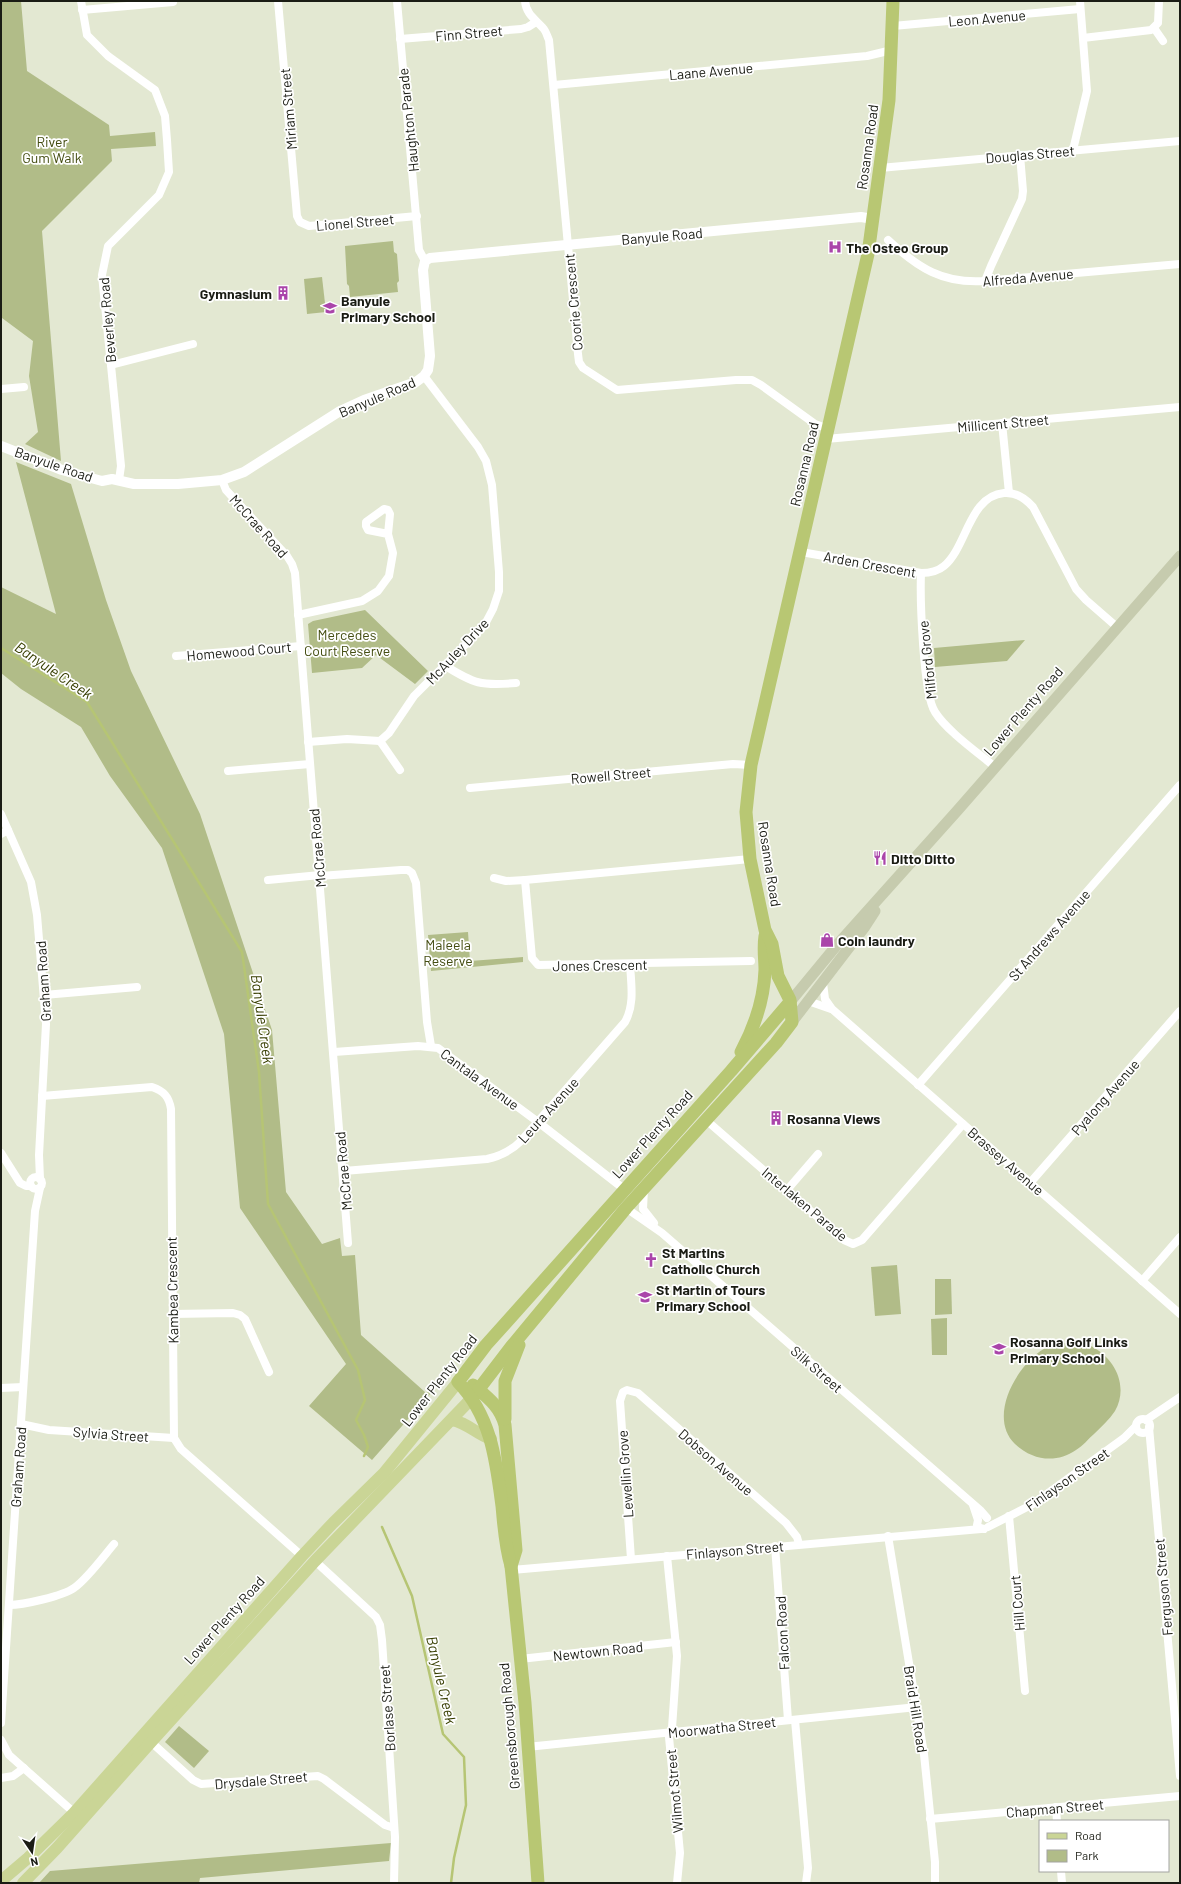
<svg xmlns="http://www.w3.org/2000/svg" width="1181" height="1884" viewBox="0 0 1181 1884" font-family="Barlow,sans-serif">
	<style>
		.green { fill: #b1bc88 }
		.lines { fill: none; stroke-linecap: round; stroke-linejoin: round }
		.stream { stroke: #b6c574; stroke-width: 2.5 }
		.minor { stroke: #fff; stroke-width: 8 }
		.tertiary { stroke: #fff; stroke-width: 10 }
		.secondary { stroke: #c6cbae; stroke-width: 11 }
		.primary { stroke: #cad596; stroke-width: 12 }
		.trunk { stroke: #b8c773; stroke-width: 13 }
		.labels { text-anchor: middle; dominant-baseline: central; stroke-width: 3.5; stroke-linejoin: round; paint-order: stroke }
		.street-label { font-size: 14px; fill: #1a1c14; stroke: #fff }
		.park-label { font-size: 14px; fill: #444d11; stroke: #fff }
		.poi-label { font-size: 14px; font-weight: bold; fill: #1a1c14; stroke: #fff; text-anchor: start }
		.water-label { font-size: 15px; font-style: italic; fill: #373e00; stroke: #fff }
	</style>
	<rect width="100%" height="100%" fill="#e3e8d2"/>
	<g class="green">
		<polygon points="1,1 21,1 27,71 109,125 110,136 155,132 156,146 111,149 112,161 42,231 61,461 25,444 38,432 29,376 33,341 2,318"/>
		<polygon points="393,241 394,252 397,254 399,281 397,283 398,292 350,297 349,286 347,284 345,246"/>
		<polygon points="322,277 326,312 307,314 304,279"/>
		<polygon points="16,462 71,484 106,600 131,671 200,814 272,1030 286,1192 322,1244 340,1238 342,1256 355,1255 361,1335 425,1392 432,1392 372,1460 309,1406 346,1364 240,1208 224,1034 162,848 110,776 81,727 21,689 1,673 1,587 56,614"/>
		<polygon points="365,610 428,671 415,684 376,655 362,668 312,673 308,624 313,621"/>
		<polygon points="1025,640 1007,661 935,667 934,648"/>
		<polygon points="468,932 470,961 523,957 523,962 431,971 428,935"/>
		<polygon points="897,1265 901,1314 875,1316 871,1267"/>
		<polygon points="935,1279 951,1279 952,1314 935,1315"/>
		<polygon points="947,1318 947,1355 932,1355 931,1319"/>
		<path d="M 1070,1342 C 1077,1343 1085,1343 1091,1346 C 1115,1358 1129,1386 1115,1411 C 1109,1420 1101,1427 1094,1434 C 1088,1439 1083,1446 1076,1450 C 1056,1464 1032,1460 1015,1444 C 986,1416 1019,1360 1049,1346 C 1056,1343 1063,1343 1070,1342 Z"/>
		<polygon points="179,1726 209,1751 194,1768 165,1742"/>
		<polygon points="391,1843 389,1861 200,1878 199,1883 39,1883 50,1871"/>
	</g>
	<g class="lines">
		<g class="stream">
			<polyline points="1,648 87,702 242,952 259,1072 268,1204 358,1370 365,1400 356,1420 364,1435 368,1447 364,1456"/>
			<polyline points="382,1527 412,1596 443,1734 464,1757 466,1805 454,1858 451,1883"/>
		</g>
		<g class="minor">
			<polyline points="81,1 87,35 108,56 155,90 165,116 167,140 169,172 159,195 108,246 102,275 121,466 119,480"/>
			<polyline points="278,1 297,216 300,222 309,226 417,216"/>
			<polyline points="397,1 419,250 425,261"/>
			<path d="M 525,1 C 526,14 535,19 543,28 C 546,31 547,36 549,40 L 578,354 L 579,362 L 583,368 L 617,390 L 736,380 L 752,380 L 761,385 L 815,424 L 829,429"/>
			<polyline points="82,10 173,2"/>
			<polyline points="893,26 1080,9"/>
			<polyline points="1154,28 1163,41"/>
			<polyline points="1083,38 1151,30 1158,23 1159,1"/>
			<polyline points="400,39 521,29 528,27 536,22"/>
			<polyline points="554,85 867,56 892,50"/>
			<polyline points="1073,150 1087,91 1080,1"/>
			<polyline points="880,168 1180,141"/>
			<path d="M 888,240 C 918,268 943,284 985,281 L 1180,264"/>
			<polyline points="985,281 991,266 1022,199 1023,191 1020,155"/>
			<polyline points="111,365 193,344"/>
			<polyline points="1,389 24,387"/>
			<polyline points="1002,423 1009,493"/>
			<polyline points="826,439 1180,407"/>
			<polyline points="222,480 226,490 287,556 292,564 295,573 348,1243"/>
			<path d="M 801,552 L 921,573 C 929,573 937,572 944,566 C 967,547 969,496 1004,493 C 1016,492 1025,498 1033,507 L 1076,589 L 1086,600 L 1117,627"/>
			<path d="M 921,573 C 920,598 923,694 935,712 C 947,731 977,752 995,767"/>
			<polyline points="298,615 362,601 378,591 389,576 393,553 388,534 390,514 388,510 384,509 366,522 366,526 368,530 388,534"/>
			<polyline points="176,656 301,646"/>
			<path d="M 444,665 C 474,684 481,686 516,683"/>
			<polyline points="380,741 400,770"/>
			<polyline points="308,742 347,739 380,741 389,733 414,696 484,626 493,609 499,591 499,572 492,485 486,461 478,447 424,376"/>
			<polyline points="228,771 310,764"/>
			<polyline points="470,788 733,764 751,765"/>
			<polyline points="1,814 31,882 37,915 46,1024 39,1155 40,1179"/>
			<polyline points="1,834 8,830"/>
			<polyline points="750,859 525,880 532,958 538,965 751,961"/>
			<polyline points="320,876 401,870 408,870 412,873 416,883 427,1022 431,1046"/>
			<polyline points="494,878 506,881 525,880"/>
			<polyline points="268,880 320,875"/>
			<polyline points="823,983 825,999 832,1009 1180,1314"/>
			<polyline points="44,995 137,987"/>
			<polyline points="808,1001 831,1009"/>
			<polyline points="334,1052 418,1046 438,1048 538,1122 624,1189"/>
			<polyline points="918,1085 1180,785"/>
			<path d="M 42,1096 L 152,1087 C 164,1091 169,1097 171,1109 L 174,1438 L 181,1449 L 302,1556"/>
			<polyline points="706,1120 844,1240 853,1244 862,1240 963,1124"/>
			<polyline points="1,1153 20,1183 26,1186 31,1186"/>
			<path d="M 344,1171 L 487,1159 C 501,1156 511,1151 521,1141 L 625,1022 C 635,1004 631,984 630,964"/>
			<circle cx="36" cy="1183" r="6"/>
			<polyline points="1030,1183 1180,1011"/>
			<polyline points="644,1189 643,1209 654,1223"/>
			<polyline points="787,1190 818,1154"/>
			<polyline points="626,1208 662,1233 980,1510 987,1518"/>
			<polyline points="1142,1281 1180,1237"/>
			<polyline points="172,1314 233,1313 240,1315 245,1319 269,1372"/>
			<polyline points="1,1388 23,1387"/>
			<circle cx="1143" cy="1426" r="7"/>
			<polyline points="1146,1420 1180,1397"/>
			<polyline points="21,1424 49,1430 174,1438"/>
			<polyline points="1149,1427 1180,1776"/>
			<polyline points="973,1505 978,1520 977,1525 980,1528 984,1529"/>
			<polyline points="1009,1516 1025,1691"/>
			<polyline points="988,1527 1033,1504 1124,1438 1136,1426"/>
			<polyline points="888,1536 924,1754 935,1862 935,1883"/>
			<polyline points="775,1546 788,1720"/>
			<polyline points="667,1556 677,1656 672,1728 669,1737 680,1853 677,1883"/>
			<polyline points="631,1559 620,1401 623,1392 627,1390 638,1393 786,1523 797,1537 799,1544"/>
			<polyline points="315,1561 376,1617 380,1625 382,1640 395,1837 394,1883"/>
			<polyline points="512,1570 981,1529"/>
			<path d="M 9,1605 C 23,1605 63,1596 74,1588 C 87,1579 103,1557 114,1544"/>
			<polyline points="520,1659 676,1642"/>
			<polyline points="795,1720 808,1868 806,1883"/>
			<polyline points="1,1723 35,1211 40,1188"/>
			<polyline points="1,1740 9,1755 78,1816"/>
			<polyline points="151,1742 193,1780 201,1784 318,1776 324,1779 385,1825 394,1828"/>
			<polyline points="527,1747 917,1707"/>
			<polyline points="1,1778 13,1776 24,1768"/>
			<polyline points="1056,1807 1057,1821"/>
			<polyline points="930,1819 1180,1796"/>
			<polyline points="1061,1871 1062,1883"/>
		</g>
		<polyline class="tertiary" points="1,446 62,470 102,481 112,479 134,484 178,484 222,480 244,472 340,411 364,400 416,382 424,376 428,370 430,356 423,270 425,261 430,258 861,217 873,219"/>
		<g class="secondary">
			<polyline points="790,1002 837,945 957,811 1180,556"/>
			<polyline points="792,1022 864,928 875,911"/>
		</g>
		<g class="primary">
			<path d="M 452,1420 C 468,1423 476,1434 491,1439"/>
			<polyline points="1,1881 28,1858 74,1813 302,1556 333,1523 384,1473 458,1382"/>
			<polyline points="23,1883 57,1848 151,1742 315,1561 472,1398"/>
		</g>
		<g class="trunk">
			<path d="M 741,1052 C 755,1026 764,1000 765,970 C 765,959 763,948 765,936"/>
			<path d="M 473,1385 C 487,1397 500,1406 505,1425 L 516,1550 L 511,1566"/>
			<polyline points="472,1398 511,1347 626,1208 776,1043 792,1022 790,1000 778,976 772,944 765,930 750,859 746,812 751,765 868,254 889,100 893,1"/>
			<polyline points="505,1419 505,1381 519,1345"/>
			<path d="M 538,1883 L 525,1703 L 511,1566 C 505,1546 504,1527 502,1506 C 496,1460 491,1416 458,1382 L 486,1345 L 731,1071 L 790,1002"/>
		</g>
	</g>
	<defs>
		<symbol id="hospital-bare" viewBox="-9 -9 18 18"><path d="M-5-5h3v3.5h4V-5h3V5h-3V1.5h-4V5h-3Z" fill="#aa45aa" stroke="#fff" stroke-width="2.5" paint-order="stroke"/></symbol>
		<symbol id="building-bare" viewBox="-9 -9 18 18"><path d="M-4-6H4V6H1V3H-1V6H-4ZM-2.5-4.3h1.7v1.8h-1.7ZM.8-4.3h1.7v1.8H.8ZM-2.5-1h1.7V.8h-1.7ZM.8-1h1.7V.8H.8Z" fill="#aa45aa" stroke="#fff" stroke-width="2.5" paint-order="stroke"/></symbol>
		<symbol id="school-bare" viewBox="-9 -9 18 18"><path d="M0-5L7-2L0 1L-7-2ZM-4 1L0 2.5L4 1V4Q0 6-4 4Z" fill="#aa45aa" stroke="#fff" stroke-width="2.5" paint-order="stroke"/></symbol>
		<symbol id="restaurant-bare" viewBox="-9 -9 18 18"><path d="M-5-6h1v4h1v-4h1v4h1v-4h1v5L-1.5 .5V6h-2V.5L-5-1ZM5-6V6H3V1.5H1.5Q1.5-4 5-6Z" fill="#aa45aa" stroke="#fff" stroke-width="2.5" paint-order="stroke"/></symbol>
		<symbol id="shop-bare" viewBox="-9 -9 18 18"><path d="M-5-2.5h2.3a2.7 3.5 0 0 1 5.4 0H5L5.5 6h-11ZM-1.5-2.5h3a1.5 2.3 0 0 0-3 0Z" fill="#aa45aa" stroke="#fff" stroke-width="2.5" paint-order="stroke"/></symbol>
		<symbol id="church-bare" viewBox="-9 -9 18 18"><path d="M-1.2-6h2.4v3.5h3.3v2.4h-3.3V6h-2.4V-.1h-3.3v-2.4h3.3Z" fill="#aa45aa" stroke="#fff" stroke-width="2.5" paint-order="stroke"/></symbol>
	</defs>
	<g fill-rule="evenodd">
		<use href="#hospital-bare" x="825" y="237" width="20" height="20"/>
		<use href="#building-bare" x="273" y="283" width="20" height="20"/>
		<use href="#school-bare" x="320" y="298" width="20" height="20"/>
		<use href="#restaurant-bare" x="870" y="848" width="20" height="20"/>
		<use href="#shop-bare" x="817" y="930" width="20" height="20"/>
		<use href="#building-bare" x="766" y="1108" width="20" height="20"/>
		<use href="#church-bare" x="641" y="1250" width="20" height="20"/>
		<use href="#school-bare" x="635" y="1287" width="20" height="20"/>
		<use href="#school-bare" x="989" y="1339" width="20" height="20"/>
	</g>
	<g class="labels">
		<g class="street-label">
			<text transform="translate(987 18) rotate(-5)">Leon Avenue</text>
			<text transform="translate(469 33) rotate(-5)">Finn Street</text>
			<text transform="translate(711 71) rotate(-5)">Laane Avenue</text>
			<text transform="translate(288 109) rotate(-95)">Miriam Street</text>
			<text transform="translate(408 120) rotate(-96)">Haughton Parade</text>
			<text transform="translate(867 147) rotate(-82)">Rosanna Road</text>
			<text transform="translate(1030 154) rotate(-5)">Douglas Street</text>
			<text transform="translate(355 222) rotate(-5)">Lionel Street</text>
			<text transform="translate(662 236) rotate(-5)">Banyule Road</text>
			<text transform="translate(1028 277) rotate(-5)">Alfreda Avenue</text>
			<text transform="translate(573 302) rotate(-95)">Coorie Crescent</text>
			<text transform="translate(107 320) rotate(-95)">Beverley Road</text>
			<text transform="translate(377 397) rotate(-23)">Banyule Road</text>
			<text transform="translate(1003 423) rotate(-5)">Millicent Street</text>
			<text transform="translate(54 464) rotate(19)">Banyule Road</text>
			<text transform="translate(804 464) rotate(-77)">Rosanna Road</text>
			<text transform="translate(259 526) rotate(48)">McCrae Road</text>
			<text transform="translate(870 564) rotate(10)">Arden Crescent</text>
			<text transform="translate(239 651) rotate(-5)">Homewood Court</text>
			<text transform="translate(457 651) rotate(-47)">McAuley Drive</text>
			<text transform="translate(927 660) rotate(-96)">Milford Grove</text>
			<text transform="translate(1023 711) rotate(-49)">Lower Plenty Road</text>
			<text transform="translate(611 775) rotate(-5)">Rowell Street</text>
			<text transform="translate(317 848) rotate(-95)">McCrae Road</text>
			<text transform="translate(770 864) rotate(81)">Rosanna Road</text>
			<text transform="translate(1049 935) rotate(-49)">St Andrews Avenue</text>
			<text transform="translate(600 965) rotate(-1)">Jones Crescent</text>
			<text transform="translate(43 981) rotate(-94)">Graham Road</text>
			<text transform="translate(480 1079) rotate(36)">Cantala Avenue</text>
			<text transform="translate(1105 1097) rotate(-49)">Pyalong Avenue</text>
			<text transform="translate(548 1110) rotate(-48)">Leura Avenue</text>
			<text transform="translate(652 1134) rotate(-48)">Lower Plenty Road</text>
			<text transform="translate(1006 1161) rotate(41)">Brassey Avenue</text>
			<text transform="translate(343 1171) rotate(-95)">McCrae Road</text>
			<text transform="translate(805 1204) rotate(40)">Interlaken Parade</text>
			<text transform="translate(172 1290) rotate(-91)">Kambea Crescent</text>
			<text transform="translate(817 1369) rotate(41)">Silk Street</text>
			<text transform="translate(439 1380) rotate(-52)">Lower Plenty Road</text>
			<text transform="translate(111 1434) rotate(4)">Sylvia Street</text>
			<text transform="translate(716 1462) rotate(41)">Dobson Avenue</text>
			<text transform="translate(18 1467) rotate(-86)">Graham Road</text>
			<text transform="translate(625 1474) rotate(-94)">Lewellin Grove</text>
			<text transform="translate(1067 1479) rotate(-35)">Finlayson Street</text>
			<text transform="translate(735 1550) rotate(-5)">Finlayson Street</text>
			<text transform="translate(1163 1587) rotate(-95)">Ferguson Street</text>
			<text transform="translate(1017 1603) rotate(-95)">Hill Court</text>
			<text transform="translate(224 1620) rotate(-48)">Lower Plenty Road</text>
			<text transform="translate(782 1633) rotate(-93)">Falcon Road</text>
			<text transform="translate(598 1651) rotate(-6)">Newtown Road</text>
			<text transform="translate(387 1708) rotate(-94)">Borlase Street</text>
			<text transform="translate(916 1709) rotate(81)">Braid Hill Road</text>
			<text transform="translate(509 1726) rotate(-95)">Greensborough Road</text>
			<text transform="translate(722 1727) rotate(-6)">Moorwatha Street</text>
			<text transform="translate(261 1780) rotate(-5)">Drysdale Street</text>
			<text transform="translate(674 1791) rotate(-95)">Wilmot Street</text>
			<text transform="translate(1055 1808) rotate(-5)">Chapman Street</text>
		</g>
		<g class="park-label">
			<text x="52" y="141">River<tspan x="52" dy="16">Gum Walk</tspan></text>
			<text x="347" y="634">Mercedes<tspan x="347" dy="16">Court Reserve</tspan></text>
			<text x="448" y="944">Maleela<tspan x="448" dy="16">Reserve</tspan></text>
		</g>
		<g class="poi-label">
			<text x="846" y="247">The Osteo Group</text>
			<text x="272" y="293" text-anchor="end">Gymnasium</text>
			<text x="341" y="300">Banyule<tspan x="341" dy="16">Primary School</tspan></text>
			<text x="891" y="858">Ditto Ditto</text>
			<text x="838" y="940">Coin laundry</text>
			<text x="787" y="1118">Rosanna Views</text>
			<text x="662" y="1252">St Martins<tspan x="662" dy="16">Catholic Church</tspan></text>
			<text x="656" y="1289">St Martin of Tours<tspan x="656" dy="16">Primary School</tspan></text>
			<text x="1010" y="1341">Rosanna Golf Links<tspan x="1010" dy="16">Primary School</tspan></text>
		</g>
		<g class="water-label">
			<text transform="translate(54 670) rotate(34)">Banyule Creek</text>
			<text transform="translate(263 1019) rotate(82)">Banyule Creek</text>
			<text transform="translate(442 1680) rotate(77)">Banyule Creek</text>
		</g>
	</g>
	<rect width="1181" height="1884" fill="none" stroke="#1a1c14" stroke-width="4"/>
	<rect x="1039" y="1820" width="130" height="52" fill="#ffffff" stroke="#a3a4a1"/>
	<rect x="1047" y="1833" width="20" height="6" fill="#cad596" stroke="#a3a4a1"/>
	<text x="1075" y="1840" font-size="12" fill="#1a1c14">Road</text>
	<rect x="1047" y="1850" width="20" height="12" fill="#b1bc88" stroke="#a3a4a1"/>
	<text x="1075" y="1860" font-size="12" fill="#1a1c14">Park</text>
	<g transform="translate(32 1852) rotate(167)" stroke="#ffffff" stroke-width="3" paint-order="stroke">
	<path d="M0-3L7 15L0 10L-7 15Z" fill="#1a1c14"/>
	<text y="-6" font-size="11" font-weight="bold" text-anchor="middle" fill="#1a1c14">N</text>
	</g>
</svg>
